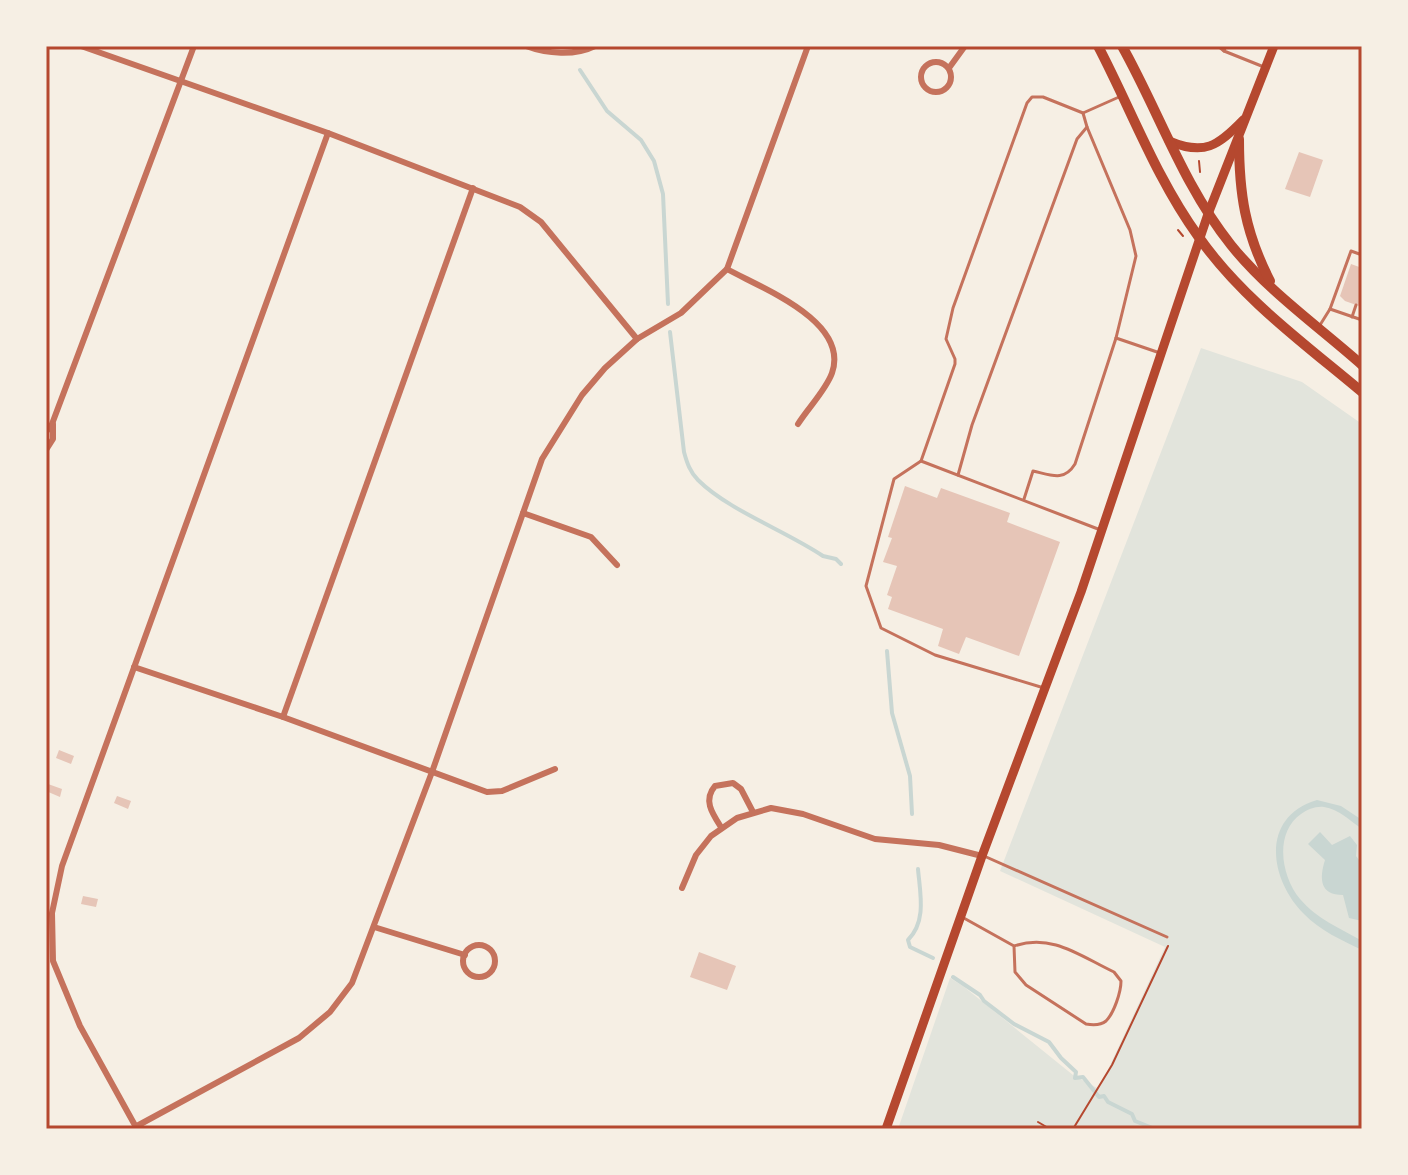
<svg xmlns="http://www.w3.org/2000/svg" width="1408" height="1175" viewBox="0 0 1408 1175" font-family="'Work Sans',sans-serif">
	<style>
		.green { fill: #e2e4dc }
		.water { fill: #c9d6d2 }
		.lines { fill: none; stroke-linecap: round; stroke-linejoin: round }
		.stream { stroke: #c9d6d2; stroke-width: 4 }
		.building { fill: #e6c5b7 }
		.path { stroke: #b5482f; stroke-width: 2 }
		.service { stroke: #c5725c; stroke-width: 3 }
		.minor { stroke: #c5725c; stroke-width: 6 }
		.secondary { stroke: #b5482f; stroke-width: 9 }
		.primary { stroke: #b5482f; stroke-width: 10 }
		.neatline { fill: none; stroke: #b5482f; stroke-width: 3 }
	</style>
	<rect width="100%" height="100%" fill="#f6efe4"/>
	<polygon class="green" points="1201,348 1302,382 1362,424 1362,1129 898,1129 950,978 963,986 1073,1075 1099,1089 1165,947 1000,871"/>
	<g class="water">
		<path d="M 1317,800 L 1341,806 L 1362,820 L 1362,829 C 1350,821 1339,809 1324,807 C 1316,806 1308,809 1301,814 C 1274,833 1281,876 1300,899 C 1317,919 1340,928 1362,941 L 1362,950 C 1343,941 1319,930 1304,914 C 1269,879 1260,817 1317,800 Z"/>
		<path d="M 1320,832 L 1332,845 L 1350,836 L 1357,845 L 1356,856 L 1362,864 L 1362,921 L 1349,918 L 1343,895 C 1320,895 1319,879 1325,860 L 1308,844 Z"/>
	</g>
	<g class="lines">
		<g class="stream">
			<polyline points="580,70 607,111 641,140 654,161 663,194 668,304"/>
			<path d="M 670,332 L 684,452 C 687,463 690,472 698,480 C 728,510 786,531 823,556 L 836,559 L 841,564"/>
			<polyline points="887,651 892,713 910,776 912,814"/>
			<path d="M 918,869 C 920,893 927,921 908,940 L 910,947 L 933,958"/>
			<polyline points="953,977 980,995 984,1001 1014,1024 1049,1042 1061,1058 1076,1072 1075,1078 1083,1077 1099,1097 1104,1096 1108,1102 1132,1114 1135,1121 1155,1129"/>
		</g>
	</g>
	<g class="building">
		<polygon points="1299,152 1323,160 1310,197 1285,189"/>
		<polygon points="1351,264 1362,268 1362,307 1345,301 1340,296"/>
		<polygon points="905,486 937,498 941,488 1010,513 1007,522 1060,542 1019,656 966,637 959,654 938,646 943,629 888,609 892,597 887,595 897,566 883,562 892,538 888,537"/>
		<polygon points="59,750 74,756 71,764 56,758"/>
		<polygon points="48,784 62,789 60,797 46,791"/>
		<polygon points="117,796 131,801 128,809 114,803"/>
		<polygon points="83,896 98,899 96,907 81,904"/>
		<polygon points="699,952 736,966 727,990 690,977"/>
	</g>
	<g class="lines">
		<g class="path">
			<polyline points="1199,161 1200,172"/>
			<polyline points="1178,230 1183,236"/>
			<polyline points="1038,1122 1050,1129"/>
			<polyline points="1073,1129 1112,1065 1168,946"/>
		</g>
		<g class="service">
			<polyline points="1218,46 1224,51"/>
			<polyline points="1226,46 1224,51 1264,67"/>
			<polyline points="1330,309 1351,251 1362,255"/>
			<polyline points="1352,317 1356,305"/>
			<polyline points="1320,325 1330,309 1362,320"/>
			<polyline points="1116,338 1160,353"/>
			<polyline points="921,461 955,364 955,359 946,339 953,308 1027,103 1032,97 1043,97 1083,113 1119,97"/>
			<polyline points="958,475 972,425 1077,139 1087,127"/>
			<path d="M 1024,499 L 1033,471 C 1051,475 1064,482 1075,464 L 1116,338 L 1136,256 L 1130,230 L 1087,127 L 1083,113"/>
			<polyline points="1044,688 935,655 881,628 866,586 894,479 921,461 1098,529"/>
			<polyline points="984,856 1167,937"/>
			<path d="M 962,917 L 1014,946 C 1052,933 1080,956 1114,972 L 1121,981 C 1121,992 1114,1013 1106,1021 C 1100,1026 1092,1025 1086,1024 L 1026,985 L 1015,972 L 1014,946"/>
		</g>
		<g class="minor">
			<polyline points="81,46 328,133 520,207 541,222 637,339"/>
			<path d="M 526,46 C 547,54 575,56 595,46"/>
			<circle cx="936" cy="77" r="15"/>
			<polyline points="949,68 965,46"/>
			<path d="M 727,269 C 761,288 850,321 832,373 C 826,390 808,408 798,424"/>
			<polyline points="46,432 52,424 194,46"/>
			<polyline points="46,450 53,439 53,424"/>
			<polyline points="523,513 591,537 617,565"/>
			<polyline points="134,667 283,717 487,792 502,791 555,769"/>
			<polyline points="283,717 473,188"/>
			<path d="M 721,827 C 712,813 703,800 715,786 L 733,783 L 741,789 L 753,812"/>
			<polyline points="682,888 696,855 711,836 737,818 771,808 803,814 875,839 939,845 982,856"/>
			<polyline points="374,927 465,955"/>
			<circle cx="479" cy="961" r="16"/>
			<polyline points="135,1127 299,1038 330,1012 352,983 432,772 542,459 582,395 605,368 637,339 681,313 727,269 808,46"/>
			<polyline points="137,1129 80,1026 53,961 52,913 62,866 328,133"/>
		</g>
		<g class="secondary">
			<path d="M 1169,141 C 1204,156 1218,146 1243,120"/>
			<polyline points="886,1129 982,856 1081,592 1208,214 1274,46"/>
		</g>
		<g class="primary">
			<path d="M 1098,46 C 1131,109 1156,178 1198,236 C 1241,298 1305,344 1362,392"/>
			<path d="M 1122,46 C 1159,112 1183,185 1231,245 C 1268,291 1318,326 1362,365"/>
			<path d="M 1239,139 C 1239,194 1245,232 1270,281"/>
		</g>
	</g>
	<rect width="1408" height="1175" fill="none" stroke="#f6efe4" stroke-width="96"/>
	<rect x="48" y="48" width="1312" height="1079" class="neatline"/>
</svg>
